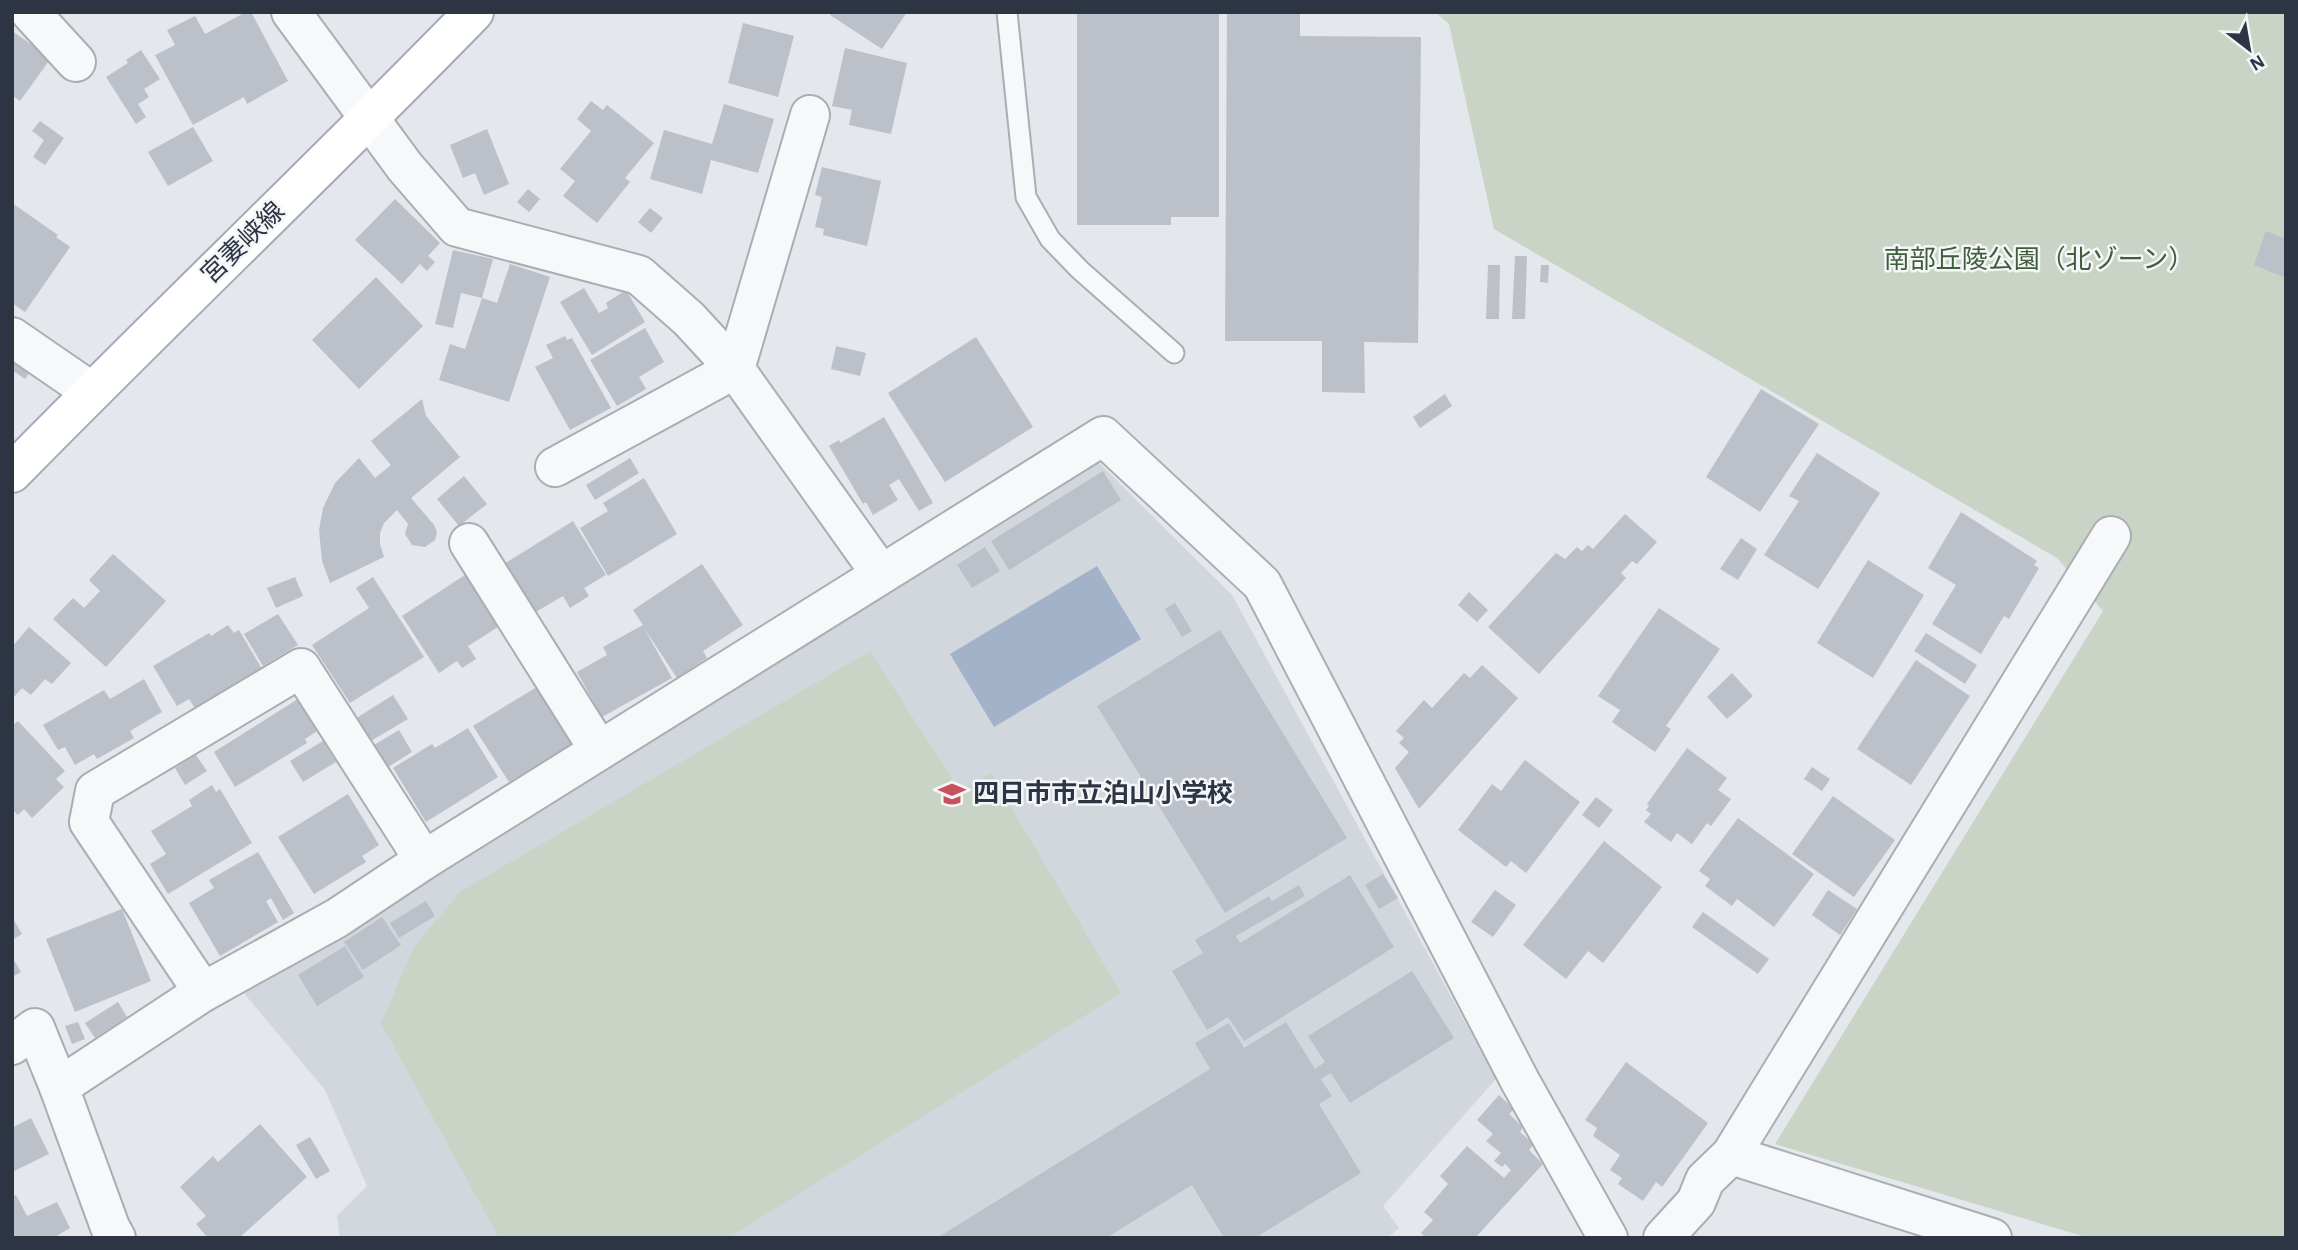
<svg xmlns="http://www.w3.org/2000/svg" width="2298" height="1250" viewBox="0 0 2298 1250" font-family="'Alegreya Sans','Noto Sans JP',sans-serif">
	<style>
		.built { fill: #d2d6dd }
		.green { fill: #c9d4c6 }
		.water { fill: #a2b3c9 }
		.building { fill: #bcc0c8 }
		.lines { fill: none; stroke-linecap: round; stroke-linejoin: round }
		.service-casing { stroke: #a9aeb5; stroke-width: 23 }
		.minor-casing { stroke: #a9aeb5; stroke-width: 42 }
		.primary-casing { stroke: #a4aab6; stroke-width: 42 }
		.service { stroke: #f7f8f9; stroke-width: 19 }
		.minor { stroke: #f7f8f9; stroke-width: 38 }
		.primary { stroke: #fff; stroke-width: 38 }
		.labels { text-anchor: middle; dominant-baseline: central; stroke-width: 5; stroke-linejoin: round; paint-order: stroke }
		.street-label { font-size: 26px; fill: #2d3443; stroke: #f4f6f8 }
		.park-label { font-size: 26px; fill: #405e3b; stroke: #f4f6f8 }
		.poi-label { font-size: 26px; font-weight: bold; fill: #2d3443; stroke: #f4f6f8; text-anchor: start }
	</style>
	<rect width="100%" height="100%" fill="#e4e7eb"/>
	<polygon class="built" points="1098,462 1232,595 1496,1079 1383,1206 1399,1228 1387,1238 340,1238 337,1216 367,1186 325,1090 243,992"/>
	<g class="green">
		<polygon points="1435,12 2286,12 2286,1238 2089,1238 1775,1144 2103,611 2057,558 1494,229 1449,24"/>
		<polygon points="870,651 960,791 991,773 1121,993 728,1238 499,1238 381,1023 414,947 460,892"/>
	</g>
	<polygon class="water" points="1097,566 1141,639 994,727 950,654"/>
	<g class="building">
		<polygon points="246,12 251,12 288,81 247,104 244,97 193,125 155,55 175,45 167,30 195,16 205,34"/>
		<polygon points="832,12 907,12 882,49 830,15"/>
		<polygon points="1077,12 1219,12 1219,217 1171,217 1171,225 1077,225"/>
		<polygon points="1227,12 1300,12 1300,36 1421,37 1418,343 1364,342 1365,393 1322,392 1322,341 1225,341"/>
		<polygon points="743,23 794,36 778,97 728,83"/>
		<polygon points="12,31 51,58 20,101 12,95"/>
		<polygon points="845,48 907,63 891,134 849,125 852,110 832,106"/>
		<polygon points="141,50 160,79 144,89 149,97 138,104 146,117 136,124 106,77 128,63 126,60"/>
		<polygon points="591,101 603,110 607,105 654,143 625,178 630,182 597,223 563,196 575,181 560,169 591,131 577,119"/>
		<polygon points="724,104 774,119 758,173 711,160 702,194 650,179 664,130 712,144"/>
		<polygon points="40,121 64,138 45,165 33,157 44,140 32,131"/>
		<polygon points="193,127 213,161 168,186 148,152"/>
		<polygon points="487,129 509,184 484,195 475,173 463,178 450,145"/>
		<polygon points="822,167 881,181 867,246 823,235 824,229 815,227 822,197 815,195"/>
		<polygon points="528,189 540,199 529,212 517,202"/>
		<polygon points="395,199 440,243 428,256 435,262 427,271 420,264 402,284 355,240"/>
		<polygon points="12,203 58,235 56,237 70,247 25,312 12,303"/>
		<polygon points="650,208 663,218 651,233 638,222"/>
		<polygon points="2266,231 2286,239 2286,278 2254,265"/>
		<polygon points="453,250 493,259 482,298 497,303 510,264 550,277 509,402 439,380 450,344 465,349 482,298 461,293 453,328 435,324"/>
		<polygon points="1515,256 1527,256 1525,319 1512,319"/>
		<polygon points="1488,265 1500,265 1499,319 1486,319"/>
		<polygon points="1541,265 1549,265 1548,283 1540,282"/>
		<polygon points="376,277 423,326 359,389 312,340"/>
		<polygon points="584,288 599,313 608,308 606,303 626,290 645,322 592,355 560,302"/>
		<polygon points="645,328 664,362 639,377 646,389 617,406 590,360"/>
		<polygon points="565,336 567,340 572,338 611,408 570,430 535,367 553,358 546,345"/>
		<polygon points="976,337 1033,427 945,482 888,393"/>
		<polygon points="836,346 866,353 860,376 831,369"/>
		<polygon points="12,360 30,372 25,379 15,372 12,375"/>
		<polygon points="1761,389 1819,424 1760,512 1706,477"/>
		<polygon points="1445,394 1452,406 1420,428 1413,417"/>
		<polygon points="422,399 426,416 460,457 411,498 434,525 437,532 435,540 425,547 412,545 405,534 408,524 397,510 384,523 380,533 380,544 384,557 330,583 322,561 319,530 323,508 335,483 359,458 375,478 391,465 371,441"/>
		<polygon points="884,417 933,503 919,511 899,479 889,485 898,500 873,515 866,502 863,504 829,446 839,440 840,443"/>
		<polygon points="1817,453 1880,493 1818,589 1764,555 1799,501 1789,496"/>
		<polygon points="630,458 639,473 595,500 586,485"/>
		<polygon points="1103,471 1121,500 1009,570 991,541"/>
		<polygon points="464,476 487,504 459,526 437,499"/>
		<polygon points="644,478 677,534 608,576 580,528 608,511 603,503"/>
		<polygon points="1961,512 2037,561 2034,565 2039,568 2009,619 2004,616 1981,654 1932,624 1956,585 1928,568"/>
		<polygon points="1625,514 1657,542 1637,564 1632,561 1621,573 1626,578 1539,674 1488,627 1556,553 1565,559 1577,547 1582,551 1588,545 1593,549"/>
		<polygon points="573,521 606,575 584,588 589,596 570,608 563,596 534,613 504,564"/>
		<polygon points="1741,538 1757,549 1738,580 1720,569"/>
		<polygon points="985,547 1000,571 972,588 957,565"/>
		<polygon points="113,554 166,601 106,667 53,619 73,598 84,608 100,591 89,580"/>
		<polygon points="1868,560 1924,595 1873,678 1817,643"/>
		<polygon points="702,564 743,625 703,651 707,658 677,678 644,628 672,678 602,717 577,672 607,655 603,647 643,625 633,610"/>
		<polygon points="468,573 501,625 468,646 476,659 462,668 457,661 439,673 402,616"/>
		<polygon points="295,577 303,596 276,608 267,588"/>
		<polygon points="373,577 424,657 350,703 312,645 369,608 356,588"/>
		<polygon points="1469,592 1488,610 1477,622 1458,605"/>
		<polygon points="1175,603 1192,631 1182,637 1165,609"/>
		<polygon points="1659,608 1720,649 1666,726 1671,729 1655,752 1612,722 1620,710 1598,696"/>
		<polygon points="278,614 298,645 263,666 244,634"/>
		<polygon points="228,625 234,633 239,630 262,669 196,710 189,699 177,706 153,666 209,633 211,636"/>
		<polygon points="29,627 71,663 52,684 45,679 31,695 22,688 12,699 12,647"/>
		<polygon points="1220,630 1347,838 1225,913 1097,706"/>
		<polygon points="1926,633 1977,665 1965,684 1914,651"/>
		<polygon points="1916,660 1970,696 1911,785 1857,749"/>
		<polygon points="1482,665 1518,698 1419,809 1395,768 1409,752 1399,743 1404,738 1396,731 1424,700 1432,708 1464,673 1470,678"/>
		<polygon points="1732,673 1753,696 1727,719 1707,697"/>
		<polygon points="144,679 162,712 130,731 134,738 97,759 94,754 75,765 65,747 58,750 43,725 104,690 110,699"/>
		<polygon points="540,685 575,742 509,782 473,726"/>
		<polygon points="393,695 408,719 369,742 355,719"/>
		<polygon points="298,699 317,731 305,739 307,743 235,787 214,752"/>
		<polygon points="18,721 65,771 56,779 64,787 32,818 24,809 18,815 12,809 12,726"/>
		<polygon points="468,728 498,777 426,822 393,768 432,744 435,748"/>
		<polygon points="399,730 412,752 388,767 374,745"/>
		<polygon points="323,741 336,762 303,782 290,761"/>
		<polygon points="1687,748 1727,778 1718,790 1731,799 1711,826 1707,823 1692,844 1677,833 1671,842 1644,822 1651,814 1646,810 1649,806 1647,804"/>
		<polygon points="196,755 207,771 185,785 175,768"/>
		<polygon points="1525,760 1580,802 1526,873 1511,861 1506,867 1458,830 1492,784 1501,791"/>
		<polygon points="1812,767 1830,779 1822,791 1804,779"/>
		<polygon points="212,785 216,792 220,789 252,843 168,894 150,864 166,854 151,831 192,806 189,800"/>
		<polygon points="348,794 379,845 362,856 366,862 314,894 278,837"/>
		<polygon points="1833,796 1895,840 1854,897 1792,854"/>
		<polygon points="1596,797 1613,810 1599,828 1582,815"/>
		<polygon points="1738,818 1814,874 1774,927 1737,899 1732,906 1705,886 1710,879 1699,871"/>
		<polygon points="1604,841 1662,887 1603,963 1588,951 1566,979 1523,945"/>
		<polygon points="258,852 294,913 283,920 271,898 266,901 278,922 220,956 189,903 214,888 209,880"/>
		<polygon points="1383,874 1398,898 1379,909 1365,885"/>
		<polygon points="1350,875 1394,947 1244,1041 1228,1017 1207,1030 1172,971 1203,953 1195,940 1269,896 1272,901 1299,885 1305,896 1236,936 1240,943"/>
		<polygon points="1495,890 1516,905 1493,937 1471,922"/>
		<polygon points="1828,890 1857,909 1840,935 1812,915"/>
		<polygon points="426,901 435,916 399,938 390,923"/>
		<polygon points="122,909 151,981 75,1012 46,939"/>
		<polygon points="1703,912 1769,959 1758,974 1692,927"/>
		<polygon points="12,917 22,934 12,940"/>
		<polygon points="382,917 401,945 363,970 344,942"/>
		<polygon points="345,946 364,977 317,1006 298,975"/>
		<polygon points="12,957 21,972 12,977"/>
		<polygon points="1412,971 1454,1038 1350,1103 1331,1073 1321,1079 1332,1096 1319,1104 1361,1173 1255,1238 1224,1238 1192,1185 1106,1238 937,1238 1210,1069 1195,1043 1229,1023 1244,1048 1286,1022 1315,1069 1325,1062 1308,1036"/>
		<polygon points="118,1002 127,1017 95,1038 85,1023"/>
		<polygon points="78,1022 85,1039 72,1044 65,1026"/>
		<polygon points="1626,1062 1708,1123 1662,1187 1656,1182 1643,1201 1618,1184 1622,1178 1610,1170 1620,1155 1593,1136 1597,1128 1585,1120"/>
		<polygon points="1499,1095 1514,1109 1509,1114 1523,1127 1520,1132 1534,1144 1529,1150 1543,1164 1475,1238 1426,1238 1421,1233 1433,1220 1424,1212 1448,1184 1440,1176 1467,1146 1504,1178 1511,1170 1505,1164 1502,1167 1494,1161 1501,1153 1486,1141 1493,1134 1477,1120"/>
		<polygon points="31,1118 49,1154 12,1172 12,1128"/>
		<polygon points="260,1124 307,1177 239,1238 208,1238 196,1224 206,1216 180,1187 213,1156 218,1162"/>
		<polygon points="310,1137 330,1171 316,1179 296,1145"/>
		<polygon points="16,1195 27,1216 57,1202 70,1228 53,1238 12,1238 12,1197"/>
	</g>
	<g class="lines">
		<defs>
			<polyline id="service" points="1007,12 1026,197 1050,239 1080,270 1174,353"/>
			<g id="minor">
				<polyline points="30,12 76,62"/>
				<polyline points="291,12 405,167 457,227 639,275 689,319 735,369 881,574"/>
				<polyline points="12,337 92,392"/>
				<polyline points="555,467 735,369 810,115"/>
				<polyline points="469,543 599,750"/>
				<polyline points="203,992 89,822 95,791 301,668 424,860"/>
				<polyline points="12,1045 35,1028 59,1087"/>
				<polyline points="1731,1155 1992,1238"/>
				<polyline points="116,1238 110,1227 59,1087 203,992 337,918 424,860 1103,436 1262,584 1520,1081 1608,1238"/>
				<polyline points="1663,1238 1696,1202 1705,1180 1731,1155 2111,536"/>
			</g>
			<path id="primary" d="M 12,473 C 164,318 322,168 474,12"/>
		</defs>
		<use href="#service" class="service-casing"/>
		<use href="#minor" class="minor-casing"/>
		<use href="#primary" class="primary-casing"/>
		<use href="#service" class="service"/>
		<use href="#minor" class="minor"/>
		<use href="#primary" class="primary"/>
	</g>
	<defs>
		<symbol id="school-bare" viewBox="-9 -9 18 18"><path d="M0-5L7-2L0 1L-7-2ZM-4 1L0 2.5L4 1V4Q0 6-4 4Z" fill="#c7525e" stroke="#f4f6f8" stroke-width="2.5" paint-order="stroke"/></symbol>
	</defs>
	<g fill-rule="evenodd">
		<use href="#school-bare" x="933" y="775" width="38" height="38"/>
	</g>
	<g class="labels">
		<g class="street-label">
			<text transform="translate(243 243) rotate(-44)">宮妻峡線</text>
		</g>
		<g class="park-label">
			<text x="2039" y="260">南部丘陵公園（北ゾーン）</text>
		</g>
		<g class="poi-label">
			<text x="973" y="794">四日市市立泊山小学校</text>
		</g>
	</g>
	<rect width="2298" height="1250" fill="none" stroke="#2d3443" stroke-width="28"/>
	<g transform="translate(2249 49) rotate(149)" stroke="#f4f6f8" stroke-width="5" paint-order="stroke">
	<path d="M0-5L12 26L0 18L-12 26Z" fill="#2d3443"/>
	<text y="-10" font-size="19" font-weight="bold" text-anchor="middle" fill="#2d3443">N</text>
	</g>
</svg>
